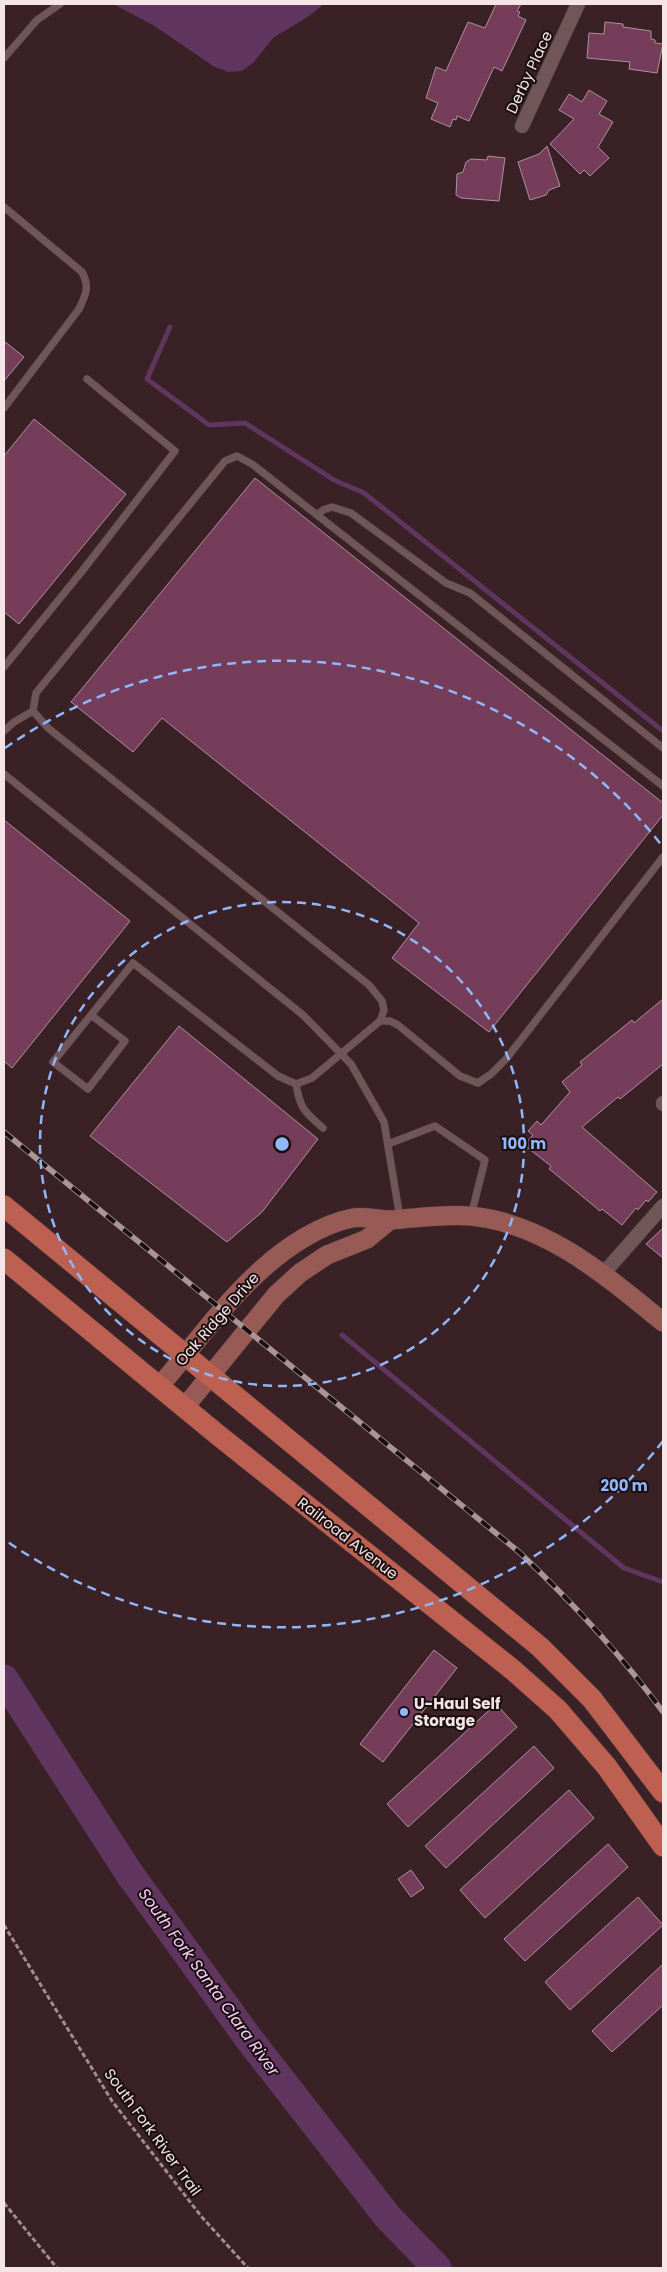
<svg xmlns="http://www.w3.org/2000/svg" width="667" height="2272" viewBox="0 0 667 2272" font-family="Poppins,sans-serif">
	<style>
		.water { fill: #603660 }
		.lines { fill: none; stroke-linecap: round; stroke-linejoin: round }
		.stream { stroke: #603660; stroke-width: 5 }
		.river { stroke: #603660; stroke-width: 29 }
		.building { fill: #753d5a; stroke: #ad929e }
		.service-casing { stroke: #523f42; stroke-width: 8 }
		.minor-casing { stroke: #523f42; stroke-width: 15 }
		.secondary-casing { stroke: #523f42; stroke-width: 20 }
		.primary-casing { stroke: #523f42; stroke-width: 22 }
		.path { stroke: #a08d8f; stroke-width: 3; stroke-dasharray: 5 2.5; stroke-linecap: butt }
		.service { stroke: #715659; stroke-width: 7 }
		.minor { stroke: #715659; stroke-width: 14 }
		.secondary { stroke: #975a55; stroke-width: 19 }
		.primary { stroke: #bd5f51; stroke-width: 21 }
		.rail-casing { stroke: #a89597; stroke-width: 5.5 }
		.rail { stroke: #190e10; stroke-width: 4; stroke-dasharray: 11; stroke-linecap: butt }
		.ring { fill: none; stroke: #91b8fd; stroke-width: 2.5; stroke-dasharray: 9 6 }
		.poi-dot { fill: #91b8fd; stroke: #190e10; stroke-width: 2 }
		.labels { text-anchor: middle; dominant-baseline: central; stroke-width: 4; stroke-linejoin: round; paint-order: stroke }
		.street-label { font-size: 15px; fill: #f5e5e6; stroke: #190e10 }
		.poi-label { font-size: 15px; font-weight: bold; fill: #f5e5e6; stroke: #190e10; text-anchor: start }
		.water-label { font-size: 16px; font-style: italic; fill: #f8cff7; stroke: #190e10 }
		.centre { fill: #91b8fd; stroke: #190e10; stroke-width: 2.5 }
		.ring-label { font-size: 15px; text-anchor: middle; font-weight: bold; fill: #91b8fd; stroke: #190e10; stroke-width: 4; stroke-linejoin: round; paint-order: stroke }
	</style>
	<rect width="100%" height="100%" fill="#392125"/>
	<polygon class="water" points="113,4 324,4 309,16 273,38 254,62 242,71 228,72 213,66 153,25"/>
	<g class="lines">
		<g class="stream">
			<polyline points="170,327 147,379 209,425 245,423 334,480 364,493 663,731"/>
			<polyline points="342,1335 624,1568 663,1582"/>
		</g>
		<polyline class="river" points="4,1679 129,1873 249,2039 387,2216 437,2268"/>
	</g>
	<g class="building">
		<polygon points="496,4 521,4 517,11 520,12 518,16 526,20 502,71 494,67 469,121 457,116 456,120 453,119 450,127 431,119 438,103 426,98 436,67 446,71 468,22 485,28"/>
		<polygon points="605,22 623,24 623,27 651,31 651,39 655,40 655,43 663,44 657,73 629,69 630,62 587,58 589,33 604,34"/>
		<polygon points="589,90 607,101 599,114 613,122 598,147 609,158 590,176 584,170 580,174 550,144 574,119 559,110 569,94 582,102"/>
		<polygon points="547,146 560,186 549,190 546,195 530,200 518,162 539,154"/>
		<polygon points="488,156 505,158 499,201 461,198 456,195 457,174 463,172 466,162 471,159 487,160"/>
		<polygon points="4,341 24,357 4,381"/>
		<polygon points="34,419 126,494 19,624 4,612 4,456"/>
		<polygon points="255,478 663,803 663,815 489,1032 392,958 419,923 162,718 133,752 71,702"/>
		<polygon points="4,820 130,921 12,1068 4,1061"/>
		<polygon points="663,999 663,1064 620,1099 618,1097 582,1127 657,1192 648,1202 646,1200 638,1210 636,1208 622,1225 602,1209 600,1211 553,1172 549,1169 551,1166 524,1145 533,1135 528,1131 537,1121 541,1125 570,1092 562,1082 582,1065 580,1062 632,1020 634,1023"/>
		<polygon points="179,1026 318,1139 262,1212 227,1242 90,1136"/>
		<polygon points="663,1228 663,1258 646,1244"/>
		<polygon points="434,1650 457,1668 383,1762 360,1744"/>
		<polygon points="496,1704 517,1727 408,1827 387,1804"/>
		<polygon points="534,1746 554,1768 446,1868 425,1846"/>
		<polygon points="569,1790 594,1818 485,1918 460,1890"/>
		<polygon points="608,1844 628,1867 525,1961 504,1939"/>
		<polygon points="411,1870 424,1888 411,1897 398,1879"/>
		<polygon points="638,1897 663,1925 570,2010 545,1982"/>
		<polygon points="663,1964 663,2005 612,2052 592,2031"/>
	</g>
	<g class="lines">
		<defs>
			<g id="service">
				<polyline points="4,58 37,20 60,4"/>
				<path d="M 4,207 L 82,272 C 90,287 86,294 79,309 L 4,408"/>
				<polyline points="317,515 323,510 332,507 351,513 446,583 470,593 663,748"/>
				<polyline points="4,667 83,570 175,451 87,379"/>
				<polyline points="4,731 14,722 33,711"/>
				<polyline points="4,774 303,1015 351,1064 384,1122 400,1218"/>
				<polyline points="91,1015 125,1041 88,1089 53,1062 133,963 278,1076 296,1084 312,1078 380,1021 384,1010 382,1001 369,985 48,728 33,711 36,693 225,461 237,456 252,464 663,786"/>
				<polyline points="380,1021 390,1021 398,1025 460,1076 478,1083 491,1074 506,1059 663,857"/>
				<path d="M 296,1084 C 300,1109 305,1112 323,1128"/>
				<polyline points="388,1144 435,1126 485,1160 471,1216"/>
			</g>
			<g id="minor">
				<polyline points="522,126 578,4"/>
				<polyline points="663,1103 663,1104"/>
				<polyline points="603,1274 663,1206"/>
			</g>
			<g id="secondary">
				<path d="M 159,1387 C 192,1348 223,1304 261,1270 C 285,1248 320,1224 353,1218 C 365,1216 378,1220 391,1220 C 418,1218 442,1214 470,1216 C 546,1223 606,1276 663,1322"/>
				<polyline points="184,1408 276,1295 300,1273 327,1255 367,1239 390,1220"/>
			</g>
			<g id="primary">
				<polyline points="4,1206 540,1647 592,1699 663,1792"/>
				<polyline points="4,1259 218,1435 513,1670 558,1710 607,1767 663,1846"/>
			</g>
		</defs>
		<use href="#service" class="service-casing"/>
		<use href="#minor" class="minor-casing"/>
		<use href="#secondary" class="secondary-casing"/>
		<use href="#primary" class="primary-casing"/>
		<g class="path">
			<polyline points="4,1925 112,2101 201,2216 248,2268"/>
			<polyline points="4,2203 57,2268"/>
		</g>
		<use href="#service" class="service"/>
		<use href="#minor" class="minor"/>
		<use href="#secondary" class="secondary"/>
		<use href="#primary" class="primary"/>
		<defs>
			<path id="rail" d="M 4,1132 L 519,1552 C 572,1602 620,1653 663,1712"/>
		</defs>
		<use href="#rail" class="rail-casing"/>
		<use href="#rail" class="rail"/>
	</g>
	<g class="ring">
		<circle cx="282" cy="1144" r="242"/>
		<path d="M663 1441A483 483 0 0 1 5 1540M5 748A483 483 0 0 1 663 847"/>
	</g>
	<circle class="poi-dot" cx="404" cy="1712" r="5"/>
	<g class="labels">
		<g class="street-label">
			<text transform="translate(529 72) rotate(-65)">Derby Place</text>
			<text transform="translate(217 1319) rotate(-49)">Oak Ridge Drive</text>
			<text transform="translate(348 1538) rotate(38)">Railroad Avenue</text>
			<text transform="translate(153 2132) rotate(54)">South Fork River Trail</text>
		</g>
		<g class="poi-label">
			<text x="414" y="1703">U-Haul Self<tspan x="414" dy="17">Storage</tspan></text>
		</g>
		<g class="water-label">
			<text transform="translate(209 1982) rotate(54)">South Fork Santa Clara River</text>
		</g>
	</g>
	<circle cx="282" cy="1144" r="8" class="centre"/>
	<g class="ring-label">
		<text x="524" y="1149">100 m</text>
		<text x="624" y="1491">200 m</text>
	</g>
	<rect width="667" height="2272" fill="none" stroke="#f5e5e6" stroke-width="10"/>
</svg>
